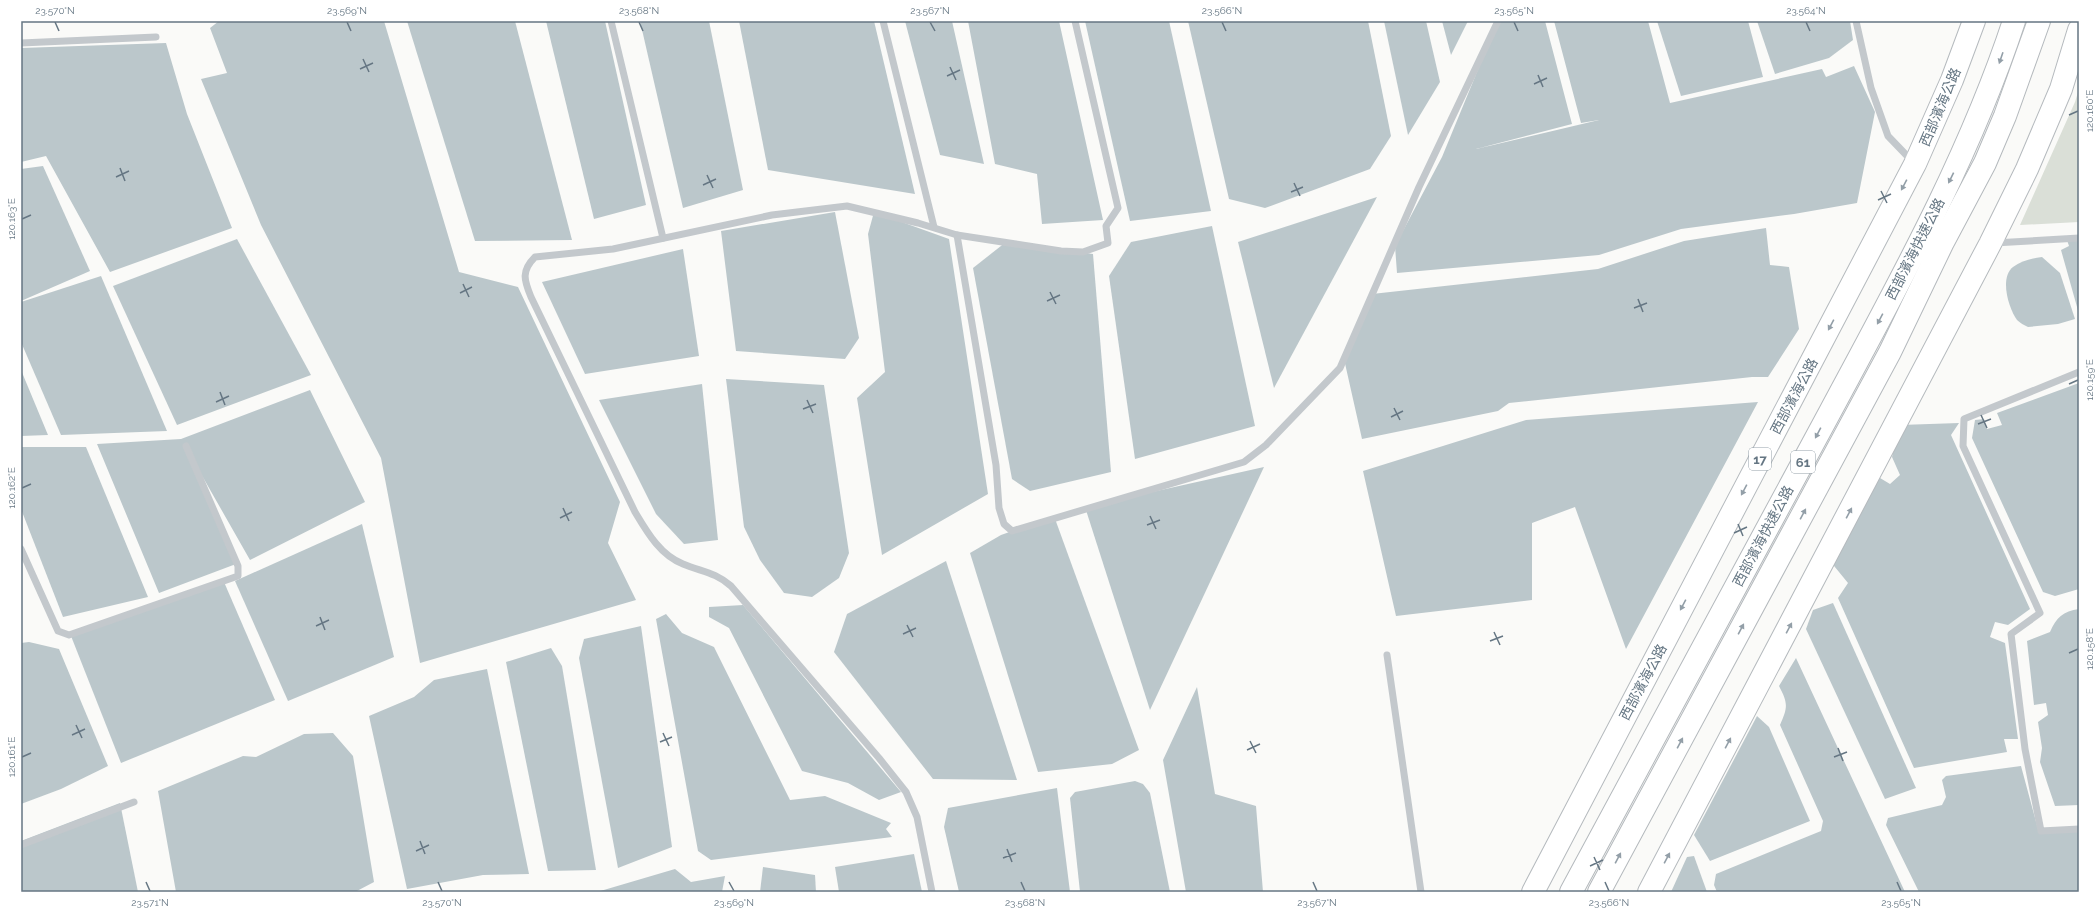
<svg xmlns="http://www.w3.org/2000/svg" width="2100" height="913" viewBox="0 0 2100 913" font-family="Raleway,'Noto Sans TC',sans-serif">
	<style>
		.green { fill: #dadfd7 }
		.water { fill: #bbc7cb }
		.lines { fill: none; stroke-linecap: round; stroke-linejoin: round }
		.primary-casing { stroke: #b5babe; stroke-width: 24 }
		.highway-casing { stroke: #b4b9bd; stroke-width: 24 }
		.lane { stroke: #c3c8cc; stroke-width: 7 }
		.primary { stroke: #fff; stroke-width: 22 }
		.highway { stroke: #fff; stroke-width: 22 }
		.oneway { fill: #939fa8 }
		.ticks { fill: none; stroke: #657683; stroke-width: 1.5 }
		.labels { text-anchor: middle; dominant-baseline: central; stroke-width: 4; stroke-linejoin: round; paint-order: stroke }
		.shield { fill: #fff; stroke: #939fa8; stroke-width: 1 }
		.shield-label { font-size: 13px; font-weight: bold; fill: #657683 }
		.street-label { font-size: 14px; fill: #657683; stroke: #fff }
		.neatline { fill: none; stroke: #657683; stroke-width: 1.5 }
		.ticks-label { font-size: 10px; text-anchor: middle; fill: #657683 }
	</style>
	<rect width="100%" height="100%" fill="#fafaf8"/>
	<polygon class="green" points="2079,89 2079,222 2020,225 2075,102"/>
	<g class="water">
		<polygon points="219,21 384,21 459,272 518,287 620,502 608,543 636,600 420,663 381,458 261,225 201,79 227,73 210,28"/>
		<polygon points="407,21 515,21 572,240 475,241"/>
		<polygon points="546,21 605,21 646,205 594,219"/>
		<polygon points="640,21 709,21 743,190 683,208"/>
		<polygon points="739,21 874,21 915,194 768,170"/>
		<polygon points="905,21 952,21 984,164 940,155"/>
		<polygon points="968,21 1059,21 1103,220 1042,224 1037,174 995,164"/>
		<polygon points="1085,21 1169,21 1211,211 1130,221"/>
		<polygon points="1188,21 1368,21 1391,136 1370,169 1265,208 1229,199"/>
		<polygon points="1384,21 1426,21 1440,82 1408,135"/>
		<polygon points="1442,21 1468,21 1451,55"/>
		<polygon points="1498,21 1545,21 1572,124 1476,149 1599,120 1581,123 1554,21 1648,21 1670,103 1822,69 1826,77 1854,66 1875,112 1857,203 1794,214 1681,229 1599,255 1397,273 1395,246 1442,157"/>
		<polygon points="1657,21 1748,21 1763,77 1681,96"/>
		<polygon points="1757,21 1850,21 1853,40 1829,58 1775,74"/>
		<polygon points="166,43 187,114 232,228 110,272 46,156 21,162 21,48"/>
		<polygon points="43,166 90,271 21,301 21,169"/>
		<polygon points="1377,197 1274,388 1238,242"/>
		<polygon points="835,212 859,338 845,359 736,351 721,231"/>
		<polygon points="874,212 949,239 988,494 882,555 857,398 885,372 868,234"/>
		<polygon points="1212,226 1255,426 1135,459 1109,276 1131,242"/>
		<polygon points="1766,228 1770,265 1789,267 1799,329 1768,377 1752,377 1509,403 1498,411 1362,439 1344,359 1372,294 1598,269 1684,241"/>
		<polygon points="2079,236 2079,314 2061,250 2069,246 2066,237"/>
		<polygon points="237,239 311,375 177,425 113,286"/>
		<polygon points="1006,242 1093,254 1111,472 1030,491 1012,479 973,268"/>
		<polygon points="683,249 699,356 585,374 542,282"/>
		<path d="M 2042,257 L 2060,273 L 2075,319 L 2058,324 L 2028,327 C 2024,325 2020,323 2017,320 C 2009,309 1999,278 2013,267 C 2021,261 2032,258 2042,257 Z"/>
		<polygon points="101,276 167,431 61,435 21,342 21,302"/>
		<polygon points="21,370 48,435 21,436"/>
		<polygon points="726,379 824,385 849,553 839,578 812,597 784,593 760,560 744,527"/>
		<polygon points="2079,383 2079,589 2055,596 2043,592 1972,438 1975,420 1984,419 1987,429 2002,425 1997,413"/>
		<polygon points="702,384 718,540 684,544 656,514 599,400"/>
		<polygon points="310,390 365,502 250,560 184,444 236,564 159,593 97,444 181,439"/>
		<polygon points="1758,402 1626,649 1575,507 1532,523 1532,600 1396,616 1363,471 1526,420"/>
		<polygon points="1959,423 1951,435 2030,609 2008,625 1995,622 1990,637 2005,643 2018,739 2004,739 2007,752 1914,768 1838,598 1848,583 1830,561 1880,478 1890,484 1900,475 1892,457 1900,425"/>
		<polygon points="21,447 86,447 148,597 63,617 21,509"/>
		<polygon points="1264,467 1150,710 1085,507"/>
		<polygon points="1054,516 1139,750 1112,764 1038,772 970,553 1001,535"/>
		<polygon points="362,524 394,657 288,701 235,581"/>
		<polygon points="946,561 1017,780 933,779 834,652 847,614"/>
		<polygon points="224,582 275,700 121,763 71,636"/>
		<polygon points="1833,603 1916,788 1885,799 1806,629 1813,610"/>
		<polygon points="743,605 901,792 879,800 848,783 802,771 729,628 709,617 709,607"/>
		<path d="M 2079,609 L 2079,805 L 2055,806 L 2040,762 L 2042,748 L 2038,722 L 2048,715 L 2046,703 L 2034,705 L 2027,641 L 2050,632 C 2056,618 2063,611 2079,609 Z"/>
		<polygon points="666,614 682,633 714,647 790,800 825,796 891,823 886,829 892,837 711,860 698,851 656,619"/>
		<polygon points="641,626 672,847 618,868 579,658 584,639"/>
		<polygon points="29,642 59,649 108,766 61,789 21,804 21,643"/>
		<polygon points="551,648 562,666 596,870 548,871 506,662"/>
		<path d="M 1796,658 L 1905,892 L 1717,892 L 1714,885 L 1716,874 L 1821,831 L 1823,821 L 1780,725 C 1788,707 1788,703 1779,686 Z"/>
		<polygon points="487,669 529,874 483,875 407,889 369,716 414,697 434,680"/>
		<polygon points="1197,687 1215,794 1256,806 1263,892 1186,892 1163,760"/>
		<polygon points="1757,716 1769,727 1810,821 1710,861 1694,835"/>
		<polygon points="333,733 353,756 374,882 355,892 176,892 158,791 243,756 256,757 304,734"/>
		<polygon points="2021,766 2038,829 2079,828 2079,892 1919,892 1886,825 1888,818 1942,805 1946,797 1942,780 1946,776"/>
		<polygon points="1135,781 1143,784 1150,793 1170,892 1080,892 1070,798 1075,792"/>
		<polygon points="1057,788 1070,892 959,892 944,827 948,808"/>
		<polygon points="120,803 138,892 21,892 21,841"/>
		<polygon points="914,854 922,892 839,892 835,867"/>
		<polygon points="1694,856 1707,892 1671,892 1687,857"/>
		<polygon points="763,867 815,875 816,892 760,892"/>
		<polygon points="675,869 691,882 725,876 722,892 597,892"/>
	</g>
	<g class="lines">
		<defs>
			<g id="primary">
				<polyline points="1533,892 1915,164 1952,80 1974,21"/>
				<polyline points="1649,892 1990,244 2027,169 2061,89 2079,30"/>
			</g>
			<g id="highway">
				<path d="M 1571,892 C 1657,732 1744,572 1830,412 C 1898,285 1969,158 2014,21"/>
				<polyline points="1599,892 1890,352 1943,242 1985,163 2005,116 2039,21"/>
			</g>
		</defs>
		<use href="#primary" class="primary-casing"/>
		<use href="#highway" class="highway-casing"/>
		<g class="lane">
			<polyline points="611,21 663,238"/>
			<polyline points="883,21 934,227"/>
			<polyline points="1856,21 1871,88 1888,136 1912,161"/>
			<polyline points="21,43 156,37"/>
			<polyline points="957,235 996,465 999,508 1004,524 1012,531 1244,462 1266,445 1340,368 1419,187 1498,21"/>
			<polyline points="1994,243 2079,238"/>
			<polyline points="2079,372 1964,419 1963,446 2040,613 2011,634 2025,749 2041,831 2079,829"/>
			<polyline points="21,549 58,631 69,635 238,576 238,566 186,446"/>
			<polyline points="1387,655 1421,892"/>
			<polyline points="21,845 134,802"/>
			<path d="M 932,892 L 917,817 L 906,792 L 879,758 L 731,586 C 715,572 702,572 683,564 C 660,555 647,532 635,512 L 531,297 C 524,280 521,271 535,257 L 613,249 L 772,215 L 847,206 L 918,223 L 957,235 L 1061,251 L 1083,252 L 1108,243 L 1106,226 L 1118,208 L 1075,21"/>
		</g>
		<use href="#primary" class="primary"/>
		<use href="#highway" class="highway"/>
	</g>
	<defs><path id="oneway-solid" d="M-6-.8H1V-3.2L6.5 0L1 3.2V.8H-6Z"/></defs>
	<g class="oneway">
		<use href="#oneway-solid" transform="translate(2001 58) rotate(109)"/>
		<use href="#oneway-solid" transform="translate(1951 178) rotate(116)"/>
		<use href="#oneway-solid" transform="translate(1904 185) rotate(118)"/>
		<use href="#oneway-solid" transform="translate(1880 319) rotate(118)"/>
		<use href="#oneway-solid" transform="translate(1831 325) rotate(118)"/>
		<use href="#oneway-solid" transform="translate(1818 433) rotate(118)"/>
		<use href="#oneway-solid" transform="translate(1744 490) rotate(118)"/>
		<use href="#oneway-solid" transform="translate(1849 513) rotate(-62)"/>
		<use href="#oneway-solid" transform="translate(1803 514) rotate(-62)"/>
		<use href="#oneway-solid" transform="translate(1683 605) rotate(118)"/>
		<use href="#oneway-solid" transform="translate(1789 628) rotate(-62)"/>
		<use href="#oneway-solid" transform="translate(1741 629) rotate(-62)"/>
		<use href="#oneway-solid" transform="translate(1680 743) rotate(-62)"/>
		<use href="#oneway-solid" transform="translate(1728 743) rotate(-62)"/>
		<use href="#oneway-solid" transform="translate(1618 858) rotate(-62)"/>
		<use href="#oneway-solid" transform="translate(1667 858) rotate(-62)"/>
	</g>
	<path class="ticks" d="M 55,22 L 59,31M 347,22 L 351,31M 639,22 L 643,31M 930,22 L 935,31M 1222,22 L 1226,31M 1514,22 L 1518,31M 1806,22 L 1810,31M 363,59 L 369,72M 950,67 L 956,80M 360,69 L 373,63M 1538,75 L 1543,87M 947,76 L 960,70M 1534,84 L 1547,78M 2069,115 L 2078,111M 120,168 L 125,181M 707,175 L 713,188M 116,177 L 129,171M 1294,183 L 1300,196M 703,185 L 716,179M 1881,191 L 1887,203M 1291,192 L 1303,187M 1878,200 L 1891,194M 22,219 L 31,215M 463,284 L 469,297M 1050,292 L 1056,304M 460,293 L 472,287M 1638,299 L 1643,312M 1047,301 L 1060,295M 1634,308 L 1647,303M 2069,384 L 2078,380M 220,392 L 225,405M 807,400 L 813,413M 216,402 L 229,396M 1394,408 L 1400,420M 803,409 L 816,404M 1981,415 L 1987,428M 1391,417 L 1403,411M 1978,424 L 1991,419M 22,488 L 31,484M 563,508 L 569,521M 1150,516 L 1156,529M 560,518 L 572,512M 1738,524 L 1743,536M 1147,525 L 1160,520M 1734,533 L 1747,527M 320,617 L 325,630M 907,625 L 913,637M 316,626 L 329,620M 1494,632 L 1500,645M 903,634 L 916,628M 1490,641 L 1503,636M 2069,653 L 2078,649M 76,725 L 82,738M 663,733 L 669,746M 72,735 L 85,729M 1250,741 L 1256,753M 660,742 L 672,737M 1838,748 L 1843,761M 1247,750 L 1260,744M 22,757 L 31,753M 1834,757 L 1847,752M 420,841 L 425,854M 1007,849 L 1012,862M 416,851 L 429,845M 1594,857 L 1600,870M 1003,858 L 1016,853M 1590,866 L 1603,860M 146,882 L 150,891M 438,882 L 442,891M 729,882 L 734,891M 1021,882 L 1025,891M 1313,882 L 1317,891M 1605,882 L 1609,891M 1897,882 L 1901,891"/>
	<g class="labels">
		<g class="shield">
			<rect x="1749" y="448" width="22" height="22" rx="3"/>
			<rect x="1791" y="451" width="24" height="22" rx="3"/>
		</g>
		<g class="shield-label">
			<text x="1760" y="459">17</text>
			<text x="1803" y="462">61</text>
		</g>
		<g class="street-label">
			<text transform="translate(1940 107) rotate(-67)">西部濱海公路</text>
			<text transform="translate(1915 249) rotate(-63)">西部濱海快速公路</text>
			<text transform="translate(1794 396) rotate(-62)">西部濱海公路</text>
			<text transform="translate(1763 536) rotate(-62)">西部濱海快速公路</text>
			<text transform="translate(1643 682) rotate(-62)">西部濱海公路</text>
		</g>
	</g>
	<rect width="2100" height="913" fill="none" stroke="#ffffff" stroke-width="44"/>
	<rect x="22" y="22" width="2056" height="869" class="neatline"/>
	<g class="ticks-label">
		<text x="55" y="14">23.570°N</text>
		<text x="347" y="14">23.569°N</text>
		<text x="639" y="14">23.568°N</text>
		<text x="930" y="14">23.567°N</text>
		<text x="1222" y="14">23.566°N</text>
		<text x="1514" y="14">23.565°N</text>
		<text x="1806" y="14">23.564°N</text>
		<text transform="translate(2089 111) rotate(-90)" y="4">120.160°E</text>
		<text transform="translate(11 219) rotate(-90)" y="4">120.163°E</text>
		<text transform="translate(2089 380) rotate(-90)" y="4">120.159°E</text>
		<text transform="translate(11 488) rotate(-90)" y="4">120.162°E</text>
		<text transform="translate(2089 649) rotate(-90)" y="4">120.158°E</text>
		<text transform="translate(11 757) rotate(-90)" y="4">120.161°E</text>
		<text x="150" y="906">23.571°N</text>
		<text x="442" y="906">23.570°N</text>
		<text x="734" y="906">23.569°N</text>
		<text x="1025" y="906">23.568°N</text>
		<text x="1317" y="906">23.567°N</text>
		<text x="1609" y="906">23.566°N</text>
		<text x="1901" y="906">23.565°N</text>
	</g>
</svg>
